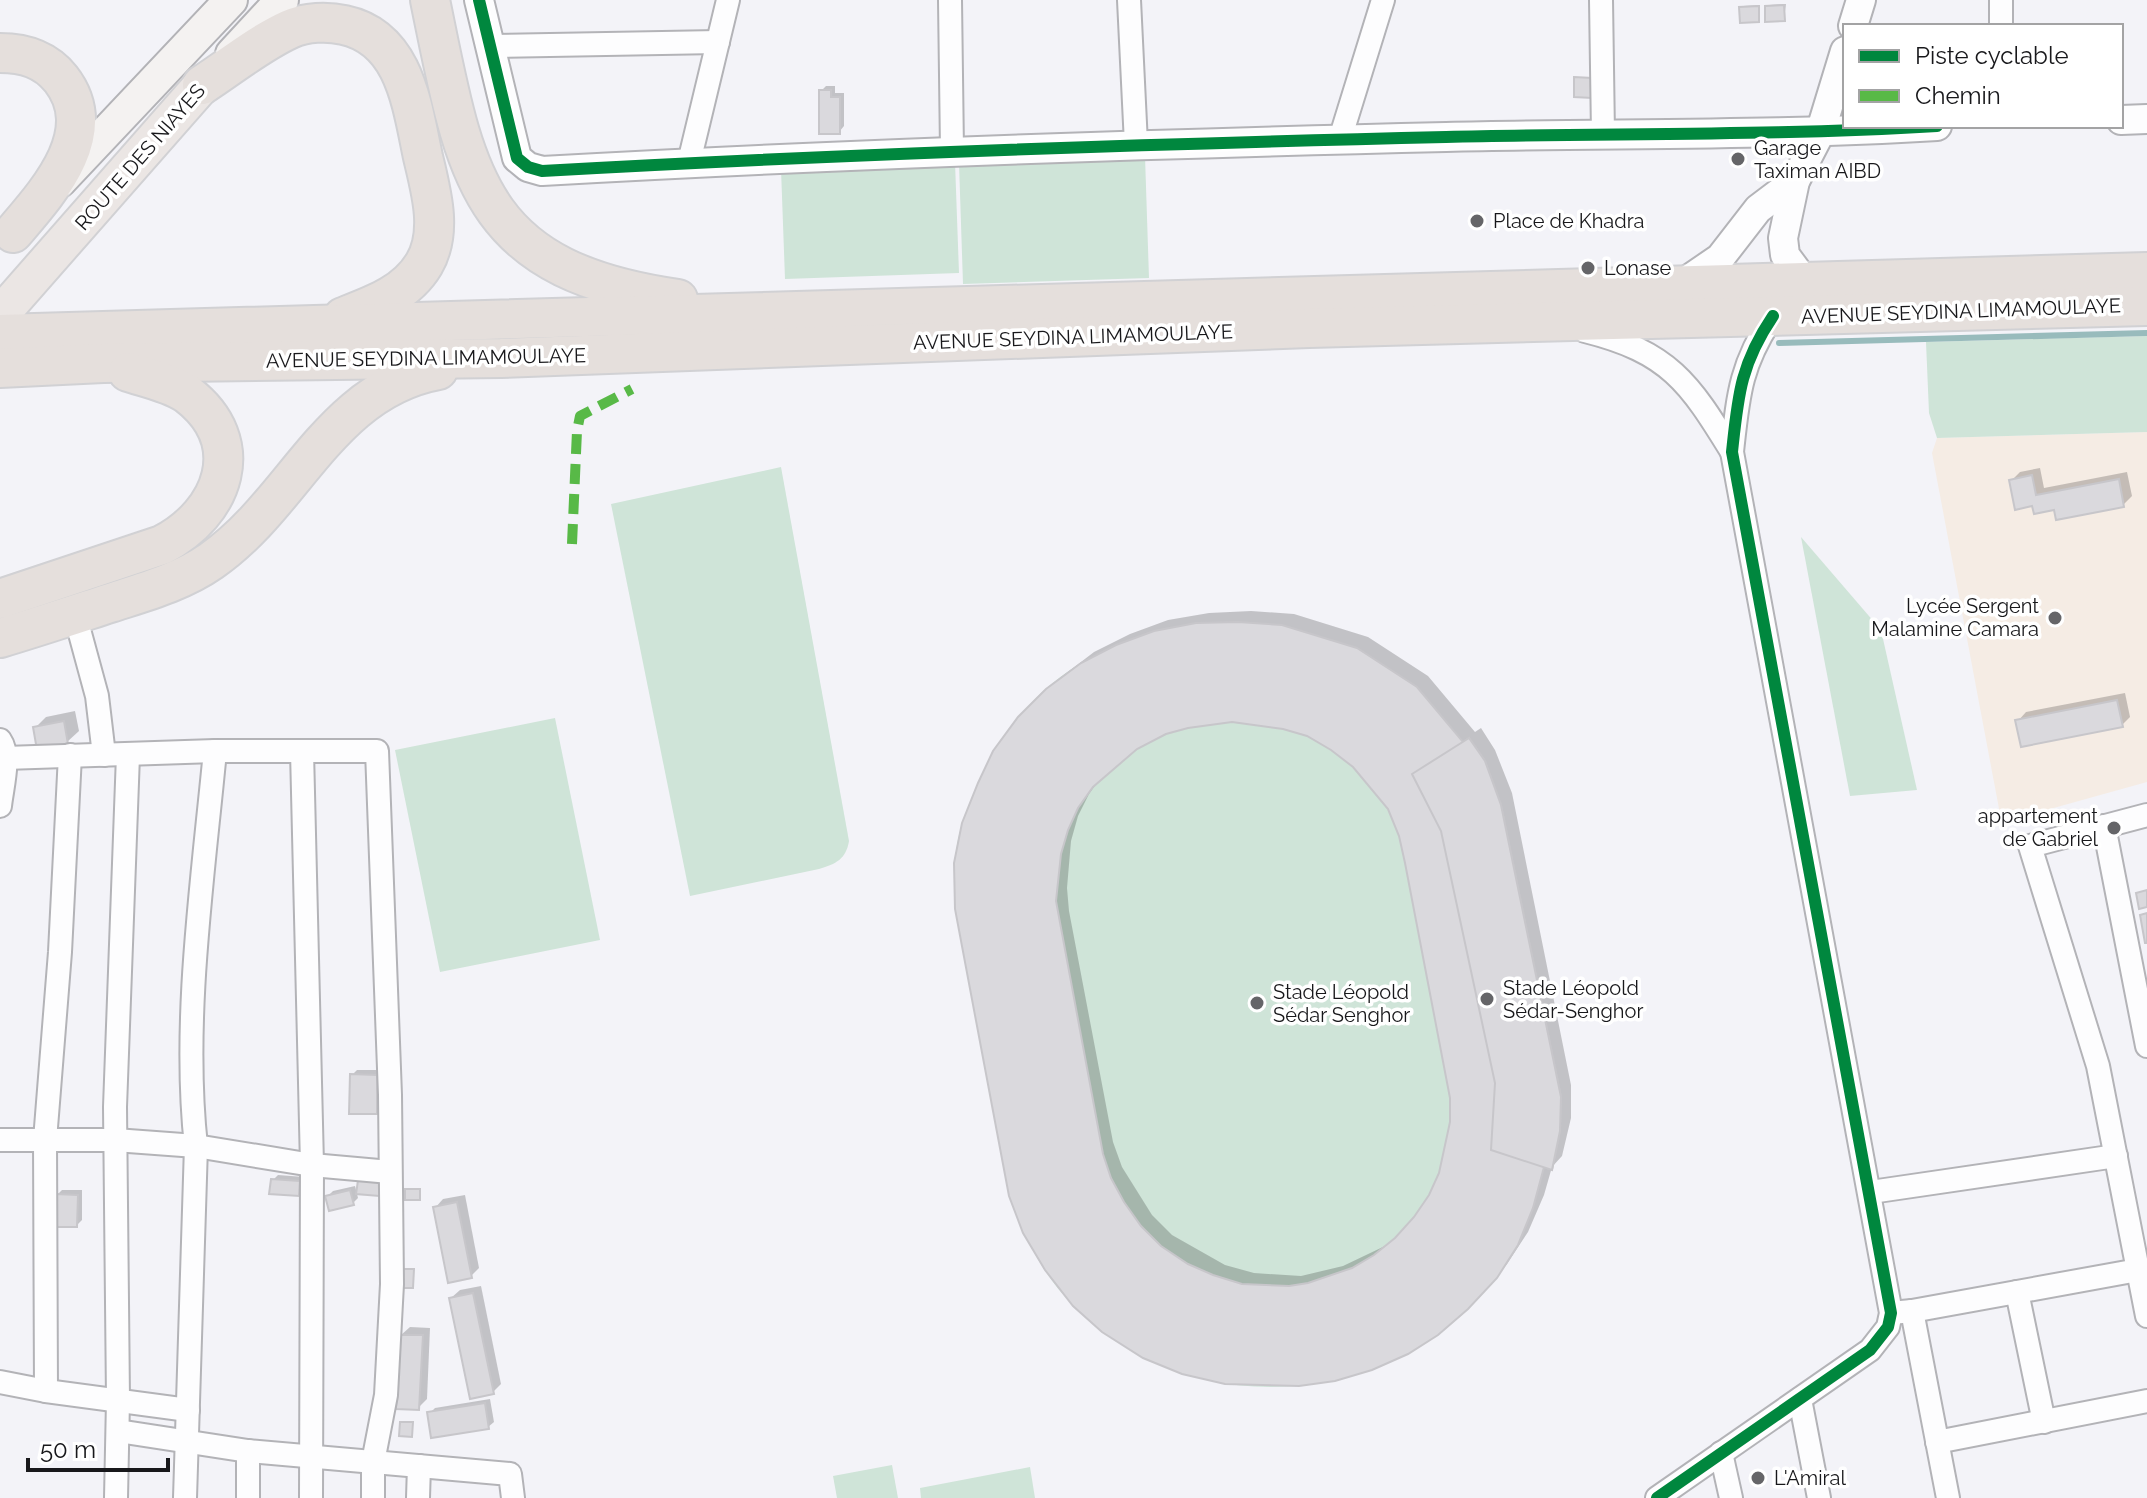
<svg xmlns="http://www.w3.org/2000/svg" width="2147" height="1498" viewBox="0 0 2147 1498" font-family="Raleway,sans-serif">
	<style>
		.education { fill: #f5ece4 }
		.green { fill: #cfe4d8 }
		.shadow { fill: #0003; fill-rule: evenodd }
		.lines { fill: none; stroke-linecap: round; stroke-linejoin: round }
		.stream { stroke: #98bbbc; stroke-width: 6 }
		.building { fill: #dad9dd; stroke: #c7c6ca; stroke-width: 2; fill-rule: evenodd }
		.minor-casing { stroke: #b3b3b7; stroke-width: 26 }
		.tertiary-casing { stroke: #b3b3b7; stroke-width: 32 }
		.secondary-casing { stroke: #b3b3b7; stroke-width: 36 }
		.primary-casing { stroke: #d1d1d4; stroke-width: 40 }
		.trunk-casing { stroke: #d1d1d4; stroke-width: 42 }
		.minor { stroke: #fdfdfe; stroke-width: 22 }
		.tertiary { stroke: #fdfdfe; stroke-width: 28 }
		.secondary { stroke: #f4f2f1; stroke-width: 32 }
		.primary { stroke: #ebe6e4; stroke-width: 36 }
		.trunk { stroke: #e5dfdc; stroke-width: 38 }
		.quiet { stroke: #58b947; stroke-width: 10; stroke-dasharray: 20 10; stroke-linecap: butt }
		.cycleway-casing { stroke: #fff; stroke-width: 17 }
		.cycleway { stroke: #00873e; stroke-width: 12 }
		.poi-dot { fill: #656568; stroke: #fff; stroke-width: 3 }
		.labels { text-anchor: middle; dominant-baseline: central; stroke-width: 7; stroke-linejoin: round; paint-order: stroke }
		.poi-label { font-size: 20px; fill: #18181b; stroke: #fff; text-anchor: start }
		.street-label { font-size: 20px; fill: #18181b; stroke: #fff }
	</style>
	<rect width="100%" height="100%" fill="#f3f3f8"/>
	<polygon class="education" points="2147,432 2147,782 2010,820 2000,814 1932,453 1937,438"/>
	<g class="green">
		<polygon points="1145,156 1149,278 963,284 959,163"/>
		<polygon points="955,162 959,273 785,279 781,169"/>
		<polygon points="2147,336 2147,432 1937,438 1929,413 1926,342"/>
		<path d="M 781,467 L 849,841 C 846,859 836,864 819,869 L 690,896 L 611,504 Z"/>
		<polygon points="1801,537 1881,630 1917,790 1850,796"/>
		<path d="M 1238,622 L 1282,625 L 1357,648 L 1417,687 L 1463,741 L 1469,738 L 1485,761 L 1501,805 L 1561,1097 L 1560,1131 L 1552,1170 L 1544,1168 C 1533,1207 1521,1246 1496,1278 C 1415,1384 1265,1416 1146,1359 C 1130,1351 1116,1338 1102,1327 C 1092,1320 1081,1313 1073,1305 C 1042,1275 1024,1235 1009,1196 L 955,909 C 954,880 953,852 962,824 C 968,806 981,787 991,770 C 1000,753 1008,731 1020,716 C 1074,649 1156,625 1238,622 Z"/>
		<polygon points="555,718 600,940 440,972 395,750"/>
		<polygon points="892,1465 898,1498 837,1498 833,1476"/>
		<polygon points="1030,1467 1035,1498 921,1498 920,1488"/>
	</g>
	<g class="shadow">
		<polygon points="1786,4 1784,19 1767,7 1769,5"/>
		<polygon points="1760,5 1758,20 1741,8 1743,6"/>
		<polygon points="826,86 835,86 835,93 844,93 844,126 839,132 821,91"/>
		<polygon points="2040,468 2044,488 2127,472 2132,496 2123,505 2056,508 2034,504 2011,481 2020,472"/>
		<path d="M 1251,611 L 1294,614 L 1368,637 L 1428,676 L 1475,732 L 1481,728 L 1495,750 L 1512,793 L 1571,1085 L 1571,1118 L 1562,1156 L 1552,1167 L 1544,1195 L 1528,1232 L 1507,1264 L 1480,1296 L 1104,1330 L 1020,719 L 1060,678 L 1094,652 L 1130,634 L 1168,620 L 1209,613 ZM 1232,720 L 1284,727 L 1307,735 L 1333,749 L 1354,765 L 1389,808 L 1401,835 L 1452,1098 L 1452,1123 L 1441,1174 L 1431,1196 L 1402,1233 L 1387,1245 L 1343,1266 L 1301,1276 L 1254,1273 L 1225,1265 L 1172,1235 L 1152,1215 L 1122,1167 L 1113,1142 L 1069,911 L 1067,888 L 1071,841 L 1078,816 L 1089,794 L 1104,773 L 1136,747 L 1165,732 Z"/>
		<polygon points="2125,693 2130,717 2122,725 2018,721 2026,712"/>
		<polygon points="75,711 79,731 67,742 35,728 46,717"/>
		<polygon points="357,1070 381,1070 381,1107 376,1112 352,1075"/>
		<polygon points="278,1175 304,1177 303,1189 298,1194 273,1180"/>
		<polygon points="355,1186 358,1198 353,1203 328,1196 333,1191"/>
		<polygon points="62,1190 82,1190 82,1220 77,1225 57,1195"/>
		<polygon points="465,1195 479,1268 471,1276 435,1208 443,1199"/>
		<polygon points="481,1286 501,1384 493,1392 451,1298 460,1290"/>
		<polygon points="410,1327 430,1328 427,1399 418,1408 401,1335"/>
		<polygon points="490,1399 494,1422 488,1427 430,1413 435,1408"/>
	</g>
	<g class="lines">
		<polyline class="stream" points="1779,343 2147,333"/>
	</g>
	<g class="building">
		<polygon points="1784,5 1785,21 1765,22 1765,6"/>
		<polygon points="1759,6 1759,22 1740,23 1739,7"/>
		<polygon points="1574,77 1592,78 1592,98 1574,97"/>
		<polygon points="819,90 831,90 831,97 840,97 840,134 819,134"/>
		<polygon points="2032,475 2036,495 2119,479 2124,507 2056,520 2054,510 2034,514 2032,506 2015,510 2009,480"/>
		<path d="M 1238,622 L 1282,625 L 1357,648 L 1417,687 L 1463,742 L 1469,738 L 1485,761 L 1501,805 L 1561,1097 L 1560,1131 L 1552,1170 L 1544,1167 L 1533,1208 L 1518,1245 L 1497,1278 L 1468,1309 L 1438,1335 L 1408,1354 L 1372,1370 L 1335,1381 L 1299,1386 L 1225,1384 L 1182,1374 L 1143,1358 L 1102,1332 L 1073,1306 L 1045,1270 L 1023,1233 L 1009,1196 L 955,909 L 954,863 L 962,823 L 978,783 L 993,751 L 1018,717 L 1046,689 L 1081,663 L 1116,645 L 1154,631 L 1196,623 ZM 1232,722 L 1283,729 L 1307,736 L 1331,750 L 1353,767 L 1388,809 L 1399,836 L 1405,863 L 1450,1098 L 1450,1122 L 1439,1173 L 1429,1195 L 1414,1217 L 1395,1238 L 1374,1255 L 1352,1268 L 1308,1283 L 1289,1286 L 1242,1284 L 1213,1275 L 1188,1264 L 1161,1246 L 1141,1226 L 1124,1202 L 1111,1178 L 1103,1154 L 1056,901 L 1061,854 L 1068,830 L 1078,808 L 1093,787 L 1137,749 L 1166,734 L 1188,728 Z"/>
		<polygon points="2117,700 2123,727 2021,747 2015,720"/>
		<polygon points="64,721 68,744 37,750 33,727"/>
		<polygon points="1469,738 1485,761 1501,805 1561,1097 1560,1131 1552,1170 1491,1150 1495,1083 1441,831 1412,774"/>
		<polygon points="2147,890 2147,907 2139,909 2136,893"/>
		<polygon points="2147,913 2147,943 2145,943 2140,915"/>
		<polygon points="350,1074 377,1075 377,1114 349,1114"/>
		<polygon points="271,1179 300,1181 299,1196 269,1194"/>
		<polygon points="358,1180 380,1182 379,1196 356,1194"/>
		<rect x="405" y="1189" width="15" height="11"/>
		<polygon points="350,1190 354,1205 329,1211 325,1196"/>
		<polygon points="55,1194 78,1195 77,1227 55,1227"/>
		<polygon points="457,1202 472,1278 448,1283 433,1207"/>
		<polygon points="402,1269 414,1269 413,1288 401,1288"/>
		<polygon points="473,1293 494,1394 470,1399 449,1298"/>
		<polygon points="399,1335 423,1335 419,1410 396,1409"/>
		<polygon points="485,1403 489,1429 431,1438 427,1412"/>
		<polygon points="400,1422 413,1422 412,1437 399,1436"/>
	</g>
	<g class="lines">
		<defs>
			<g id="minor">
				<polyline points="950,0 952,150"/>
				<polyline points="1129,0 1136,144"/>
				<polyline points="1601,0 1603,134"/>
				<polyline points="2001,0 2001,26"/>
				<polyline points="490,46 718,42"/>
				<polyline points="1340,139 1383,0"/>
				<polyline points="689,162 728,0"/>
				<path d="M 1585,331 C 1669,352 1689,382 1732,452"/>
				<polyline points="75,615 97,696 104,755"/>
				<path d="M 0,740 C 11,756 2,787 0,806"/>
				<polyline points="302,751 312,1165 311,1498"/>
				<polyline points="5,758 215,751 377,751 390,1095 392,1284 386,1395 373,1462 373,1498"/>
				<polyline points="2147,815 2030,846 2098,1066 2147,1316"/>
				<polyline points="2104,826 2147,1046"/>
				<polyline points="0,1140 115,1140 196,1146 312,1165 390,1172"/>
				<polyline points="1871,1192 2116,1156"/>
				<polyline points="2017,1292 2044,1422"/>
				<polyline points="1912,1311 1948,1498"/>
				<polyline points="1891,1313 1912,1311 2138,1270"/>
				<polyline points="0,1382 46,1391 188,1410"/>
				<polyline points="46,1391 45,1140 60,952 70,755"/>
				<polyline points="1800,1399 1819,1498"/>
				<polyline points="118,1431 248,1451 510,1474 513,1498"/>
				<polyline points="1937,1442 2147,1401"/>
				<polyline points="1721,1453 1731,1498"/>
				<polyline points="116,1498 118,1400 115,1107 128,755"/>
				<path d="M 185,1498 L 196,1146 C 182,1020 203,878 215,751"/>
				<polyline points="248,1498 248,1451"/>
				<polyline points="418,1498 419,1466"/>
				<path d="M 1657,1498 L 1870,1350 L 1888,1327 L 1891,1313 L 1732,452 C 1738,396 1740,365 1773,316"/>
			</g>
			<g id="tertiary">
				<path d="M 479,0 L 517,158 L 528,167 L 542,171 C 843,154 1144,144 1446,137 C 1610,133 1774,136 1937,126"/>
				<polyline points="1853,26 1861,0"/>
				<polyline points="2121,120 2147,119"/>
				<polyline points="1805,282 1785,255 1783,238 1795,181 1820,133 1845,51"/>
				<polyline points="1682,284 1720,258 1758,209 1795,181"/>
			</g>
			<g id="secondary">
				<polyline points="232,54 282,0"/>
				<polyline points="60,181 231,0"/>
			</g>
			<polyline id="primary" points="0,315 202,85"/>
			<g id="trunk">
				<path d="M 430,0 C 466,175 475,270 678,299"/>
				<path d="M 0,53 C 24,53 45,59 61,79 C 103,133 47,193 13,233"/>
				<path d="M 202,85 C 230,67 259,43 290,29 C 306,22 327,21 344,25 C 405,38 412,105 423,157 C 431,191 443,232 424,264 C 406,294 374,305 343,317"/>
				<polyline points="0,334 2147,272"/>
				<polyline points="0,368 103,363 501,358 1309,328 2147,306"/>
				<path d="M 0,599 L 162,545 C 224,513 250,442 187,394 C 171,383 147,378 128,372"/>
				<path d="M 0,638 C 37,627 73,615 110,603 C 144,592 181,582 211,561 C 295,503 329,390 438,370"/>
			</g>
		</defs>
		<use href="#minor" class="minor-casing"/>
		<use href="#tertiary" class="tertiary-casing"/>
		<use href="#secondary" class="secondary-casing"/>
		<use href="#primary" class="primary-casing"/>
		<use href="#trunk" class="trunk-casing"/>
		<use href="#minor" class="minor"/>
		<use href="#tertiary" class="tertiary"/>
		<use href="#secondary" class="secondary"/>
		<use href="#primary" class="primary"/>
		<use href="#trunk" class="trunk"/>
		<polyline class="quiet" points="572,544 577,431 580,416 632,389"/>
		<defs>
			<g id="cycleway">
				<path d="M 479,0 L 517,158 L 528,167 L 542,171 C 843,154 1144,144 1446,137 C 1610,133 1774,136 1937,126"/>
				<path d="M 1657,1498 L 1870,1350 L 1888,1327 L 1891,1313 L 1732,452 C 1738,396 1740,365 1773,316"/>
			</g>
		</defs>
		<use href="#cycleway" class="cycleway-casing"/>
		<use href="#cycleway" class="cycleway"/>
	</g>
	<g class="poi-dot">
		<circle cx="1738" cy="159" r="8"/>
		<circle cx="1477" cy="221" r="8"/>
		<circle cx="1588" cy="268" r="8"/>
		<circle cx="2055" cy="618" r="8"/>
		<circle cx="2114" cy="828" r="8"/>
		<circle cx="1487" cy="999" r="8"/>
		<circle cx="1257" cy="1003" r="8"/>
		<circle cx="1758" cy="1478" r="8"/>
	</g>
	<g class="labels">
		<g class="poi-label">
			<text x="1754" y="148">Garage<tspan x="1754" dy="23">Taximan AIBD</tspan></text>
			<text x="1493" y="221">Place de Khadra</text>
			<text x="1604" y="268">Lonase</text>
			<text x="2039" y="606" text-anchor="end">Lycée Sergent<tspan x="2039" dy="23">Malamine Camara</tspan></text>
			<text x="2098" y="816" text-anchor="end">appartement<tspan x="2098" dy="23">de Gabriel</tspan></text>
			<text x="1503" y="988">Stade Léopold<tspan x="1503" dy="23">Sédar-Senghor</tspan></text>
			<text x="1273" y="992">Stade Léopold<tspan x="1273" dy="23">Sédar Senghor</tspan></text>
			<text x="1774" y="1478">L'Amiral</text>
		</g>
		<g class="street-label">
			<text transform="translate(140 157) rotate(-49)">ROUTE DES NIAYES</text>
			<text transform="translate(1961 311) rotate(-2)">AVENUE SEYDINA LIMAMOULAYE</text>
			<text transform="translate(1073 337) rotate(-2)">AVENUE SEYDINA LIMAMOULAYE</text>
			<text transform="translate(426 358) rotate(-1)">AVENUE SEYDINA LIMAMOULAYE</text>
		</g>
	</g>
	<rect x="1843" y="24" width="280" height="104" fill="#ffffff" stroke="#a3a3a4" stroke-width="2"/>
	<rect x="1859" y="50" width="40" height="12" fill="#00873e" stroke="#a3a3a4" stroke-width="2"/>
	<text x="1915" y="64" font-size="24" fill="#18181b">Piste cyclable</text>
	<rect x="1859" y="90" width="40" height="12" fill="#58b947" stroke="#a3a3a4" stroke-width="2"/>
	<text x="1915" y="104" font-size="24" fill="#18181b">Chemin</text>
	<path d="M28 1458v12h140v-12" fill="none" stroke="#18181b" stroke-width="4"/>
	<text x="40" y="1458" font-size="24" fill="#18181b" stroke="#ffffff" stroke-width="6" paint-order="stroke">50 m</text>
</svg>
